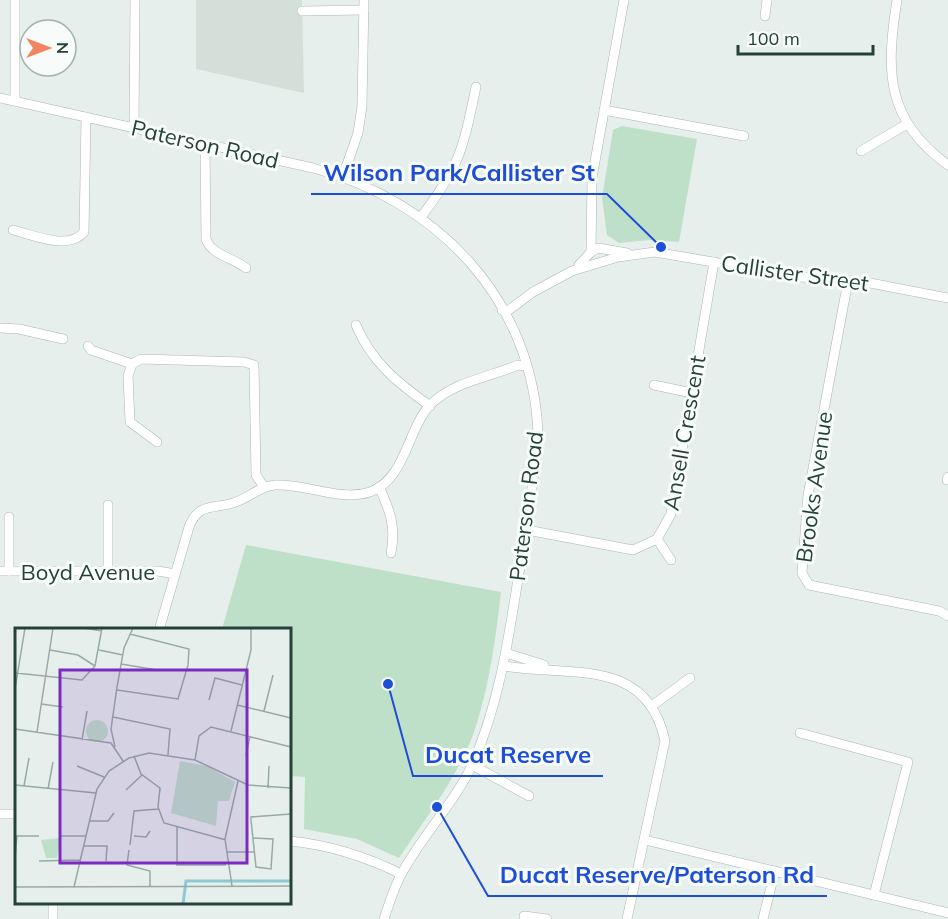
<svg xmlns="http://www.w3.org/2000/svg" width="948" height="919" viewBox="0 0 948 919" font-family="Mulish,sans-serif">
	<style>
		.built { fill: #d4dfda }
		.green { fill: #bfe0c8 }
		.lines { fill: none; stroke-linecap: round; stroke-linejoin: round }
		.minor-casing { stroke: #a8b8b2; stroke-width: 10 }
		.minor { stroke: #fff; stroke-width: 9 }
		.labels { text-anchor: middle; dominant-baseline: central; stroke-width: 6; stroke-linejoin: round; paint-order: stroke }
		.street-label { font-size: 22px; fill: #24423a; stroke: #f7fbf9 }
		.inset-river { fill: none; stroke: #8ec9d4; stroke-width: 3 }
		.inset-road { fill: none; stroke: #98aaa4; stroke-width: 1.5 }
		.view { fill: #7b2cbf; fill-opacity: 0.15; stroke: #7b2cbf; stroke-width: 3 }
		.inset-edge { fill: none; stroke: #24423a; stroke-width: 3 }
		.leader { fill: none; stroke: #1d4ed8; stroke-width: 2 }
		.callout-dot { fill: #1d4ed8; stroke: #f7fbf9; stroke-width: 2 }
		.callout-label { font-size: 24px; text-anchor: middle; font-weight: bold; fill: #1d4ed8; stroke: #f7fbf9; stroke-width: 6; stroke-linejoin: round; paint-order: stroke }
	</style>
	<rect width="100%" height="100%" fill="#e6efeb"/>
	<polygon class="built" points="196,0 302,0 304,93 196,69"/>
	<g class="green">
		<polygon points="622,126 697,139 679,242 650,240 619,243 607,235 602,198 613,130"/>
		<path d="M 246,545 L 501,592 C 496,636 490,681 477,723 C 462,772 427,816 399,858 L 357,839 L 304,829 L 305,777 L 290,776 L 290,630 L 222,629 Z"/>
	</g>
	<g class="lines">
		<defs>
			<g id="minor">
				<path d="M 897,0 C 886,70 885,120 948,165"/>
				<polyline points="302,11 364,10"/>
				<polyline points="765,16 767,0"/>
				<path d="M 0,98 L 313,168 C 438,201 534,301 538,435 C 538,450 535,466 533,480 C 529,513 524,546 518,579 C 508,642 499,703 473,763 C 458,798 421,837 402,873 C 394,887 389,904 384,919"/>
				<polyline points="15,101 15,0"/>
				<polyline points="604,110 744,136"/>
				<polyline points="134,128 135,0"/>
				<path d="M 205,144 L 206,239 C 211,255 234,258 246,268"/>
				<polyline points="861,151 907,124"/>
				<polyline points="343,176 358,133 362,106 364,0"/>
				<path d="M 421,217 C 460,166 463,149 476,87"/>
				<path d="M 13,230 C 33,235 69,251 84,232 L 86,118"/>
				<polyline points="591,252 598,248 627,253"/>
				<polyline points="579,265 591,252 592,178 624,0"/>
				<polyline points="848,281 808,495 802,573 809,585 939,611 948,616"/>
				<polyline points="502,310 509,310 533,292 572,271 618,257 655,252 800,277 865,282 948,298"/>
				<path d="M 356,325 C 372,363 398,383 430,406"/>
				<polyline points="0,328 19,329 63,339"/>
				<polyline points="88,346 91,350 132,364"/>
				<polyline points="132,364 141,359 244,362 254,365 256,475 264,487"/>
				<polyline points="132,364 128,376 130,422 157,442"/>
				<polyline points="654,385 692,393"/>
				<polyline points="947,480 948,477"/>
				<path d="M 379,487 C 390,510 396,527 391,553"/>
				<polyline points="527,530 633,550 657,539 671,514 714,262"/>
				<polyline points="657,539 671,560"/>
				<polyline points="0,571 158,571 175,574"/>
				<polyline points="9,571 9,517"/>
				<polyline points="108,571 108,505"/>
				<path d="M 159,630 L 189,527 C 198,503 213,509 233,503 C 248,499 259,486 275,485 C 306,483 339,502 370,492 C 406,479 407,429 431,404 C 453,382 490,377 518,365 L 526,366"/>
				<polyline points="506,653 544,665"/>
				<path d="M 504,666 C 570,677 647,656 665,741 L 627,919"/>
				<polyline points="653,705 690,678"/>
				<polyline points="800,733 908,762 874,895"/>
				<polyline points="472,765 529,796"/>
				<polyline points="0,814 16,814"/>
				<polyline points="645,840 948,913"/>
				<path d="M 290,841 C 329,845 365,856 401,874"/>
				<polyline points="524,916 547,919"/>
				<polyline points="53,919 53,902"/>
				<polyline points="763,919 775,871"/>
			</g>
		</defs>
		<use href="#minor" class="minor-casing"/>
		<use href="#minor" class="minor"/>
	</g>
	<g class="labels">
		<g class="street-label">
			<text transform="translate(205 144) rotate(13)">Paterson Road</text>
			<text transform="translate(795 273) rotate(8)">Callister Street</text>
			<text transform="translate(684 433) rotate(-80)">Ansell Crescent</text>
			<text transform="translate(814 487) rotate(-82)">Brooks Avenue</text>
			<text transform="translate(526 506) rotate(-83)">Paterson Road</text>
			<text x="88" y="572">Boyd Avenue</text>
		</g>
	</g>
	<g transform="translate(15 628)">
		<rect width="276" height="276" fill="#e6efeb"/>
		<path d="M71 103a11 11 0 1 1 22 0a11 11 0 1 1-22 0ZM 165,133 L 192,138 L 220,154 L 214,173 L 203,173 L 201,198 L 156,185 ZM 46,210 L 42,230 L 31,230 L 26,212 Z" fill="#bfe0c8"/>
		<path class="inset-river" d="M 168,276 L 171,253 L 276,253"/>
		<path class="inset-road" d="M 69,0 L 87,3M 35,22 L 63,27 L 80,38M 84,22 L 108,27M 106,36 L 142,42M 1,45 L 67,52 L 80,38 L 87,0M 0,61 L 10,0M 102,62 L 163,71 L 173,37 L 174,21 L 115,6M 194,72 L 200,50 L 227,57M 26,76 L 48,79M 222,77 L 276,90M 249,83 L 258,47M 98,89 L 155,101 L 153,127M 0,101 L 96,115 L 108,133M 216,103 L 236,22 L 236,0M 22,104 L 38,0M 67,112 L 72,83M 100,119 L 96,101 L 102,59 L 109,20 L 118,0M 119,128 L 126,146 L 145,160 L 143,179 L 149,195 L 211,212M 231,128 L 235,108M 180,132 L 184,108 L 196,99 L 276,119M 62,138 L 89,149M 0,157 L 81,165M 9,158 L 14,130M 253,160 L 254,138M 33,161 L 38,134M 111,162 L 127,147M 74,193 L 93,193 L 99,185M 162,199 L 162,237 L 211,237M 0,208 L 24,208M 44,208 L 71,208M 119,208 L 131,209 L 135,203M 238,210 L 258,211 L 256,241 L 241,239 L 236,192 L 236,189 L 276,186M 115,217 L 119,183 L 144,181M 69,218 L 92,218 L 91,233M 114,222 L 112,237 L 135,243 L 135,259M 211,224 L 240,224M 0,229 L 2,208M 24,233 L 65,232M 217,258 L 210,211 L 223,153M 0,259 L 276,258M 59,259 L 82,161 L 94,143 L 114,130 L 134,125 L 180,132 L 233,157 L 276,160"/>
		<path class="view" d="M 45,42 L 232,42 L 232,235 L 45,235 Z"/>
		<rect width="276" height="276" class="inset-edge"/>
	</g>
	<path class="leader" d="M661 247L607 194H311M388 684L413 776H603M437 807L488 896H827"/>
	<g class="callout-dot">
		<circle cx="661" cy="247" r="6"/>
		<circle cx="388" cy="684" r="6"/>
		<circle cx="437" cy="807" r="6"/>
	</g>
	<g class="callout-label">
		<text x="459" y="181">Wilson Park/Callister St</text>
		<text x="508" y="763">Ducat Reserve</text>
		<text x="657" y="883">Ducat Reserve/Paterson Rd</text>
	</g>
	<g transform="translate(48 48) rotate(90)"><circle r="28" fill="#f7fbf9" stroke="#a3b1ad" stroke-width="1.5"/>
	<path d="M0-4.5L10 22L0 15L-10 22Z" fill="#f4845f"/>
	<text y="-9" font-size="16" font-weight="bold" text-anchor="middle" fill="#24423a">N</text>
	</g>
	<path d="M738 45v9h135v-9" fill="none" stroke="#24423a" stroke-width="3"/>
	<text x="747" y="45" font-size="18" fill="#24423a" stroke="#f7fbf9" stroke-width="4.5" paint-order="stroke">100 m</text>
</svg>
